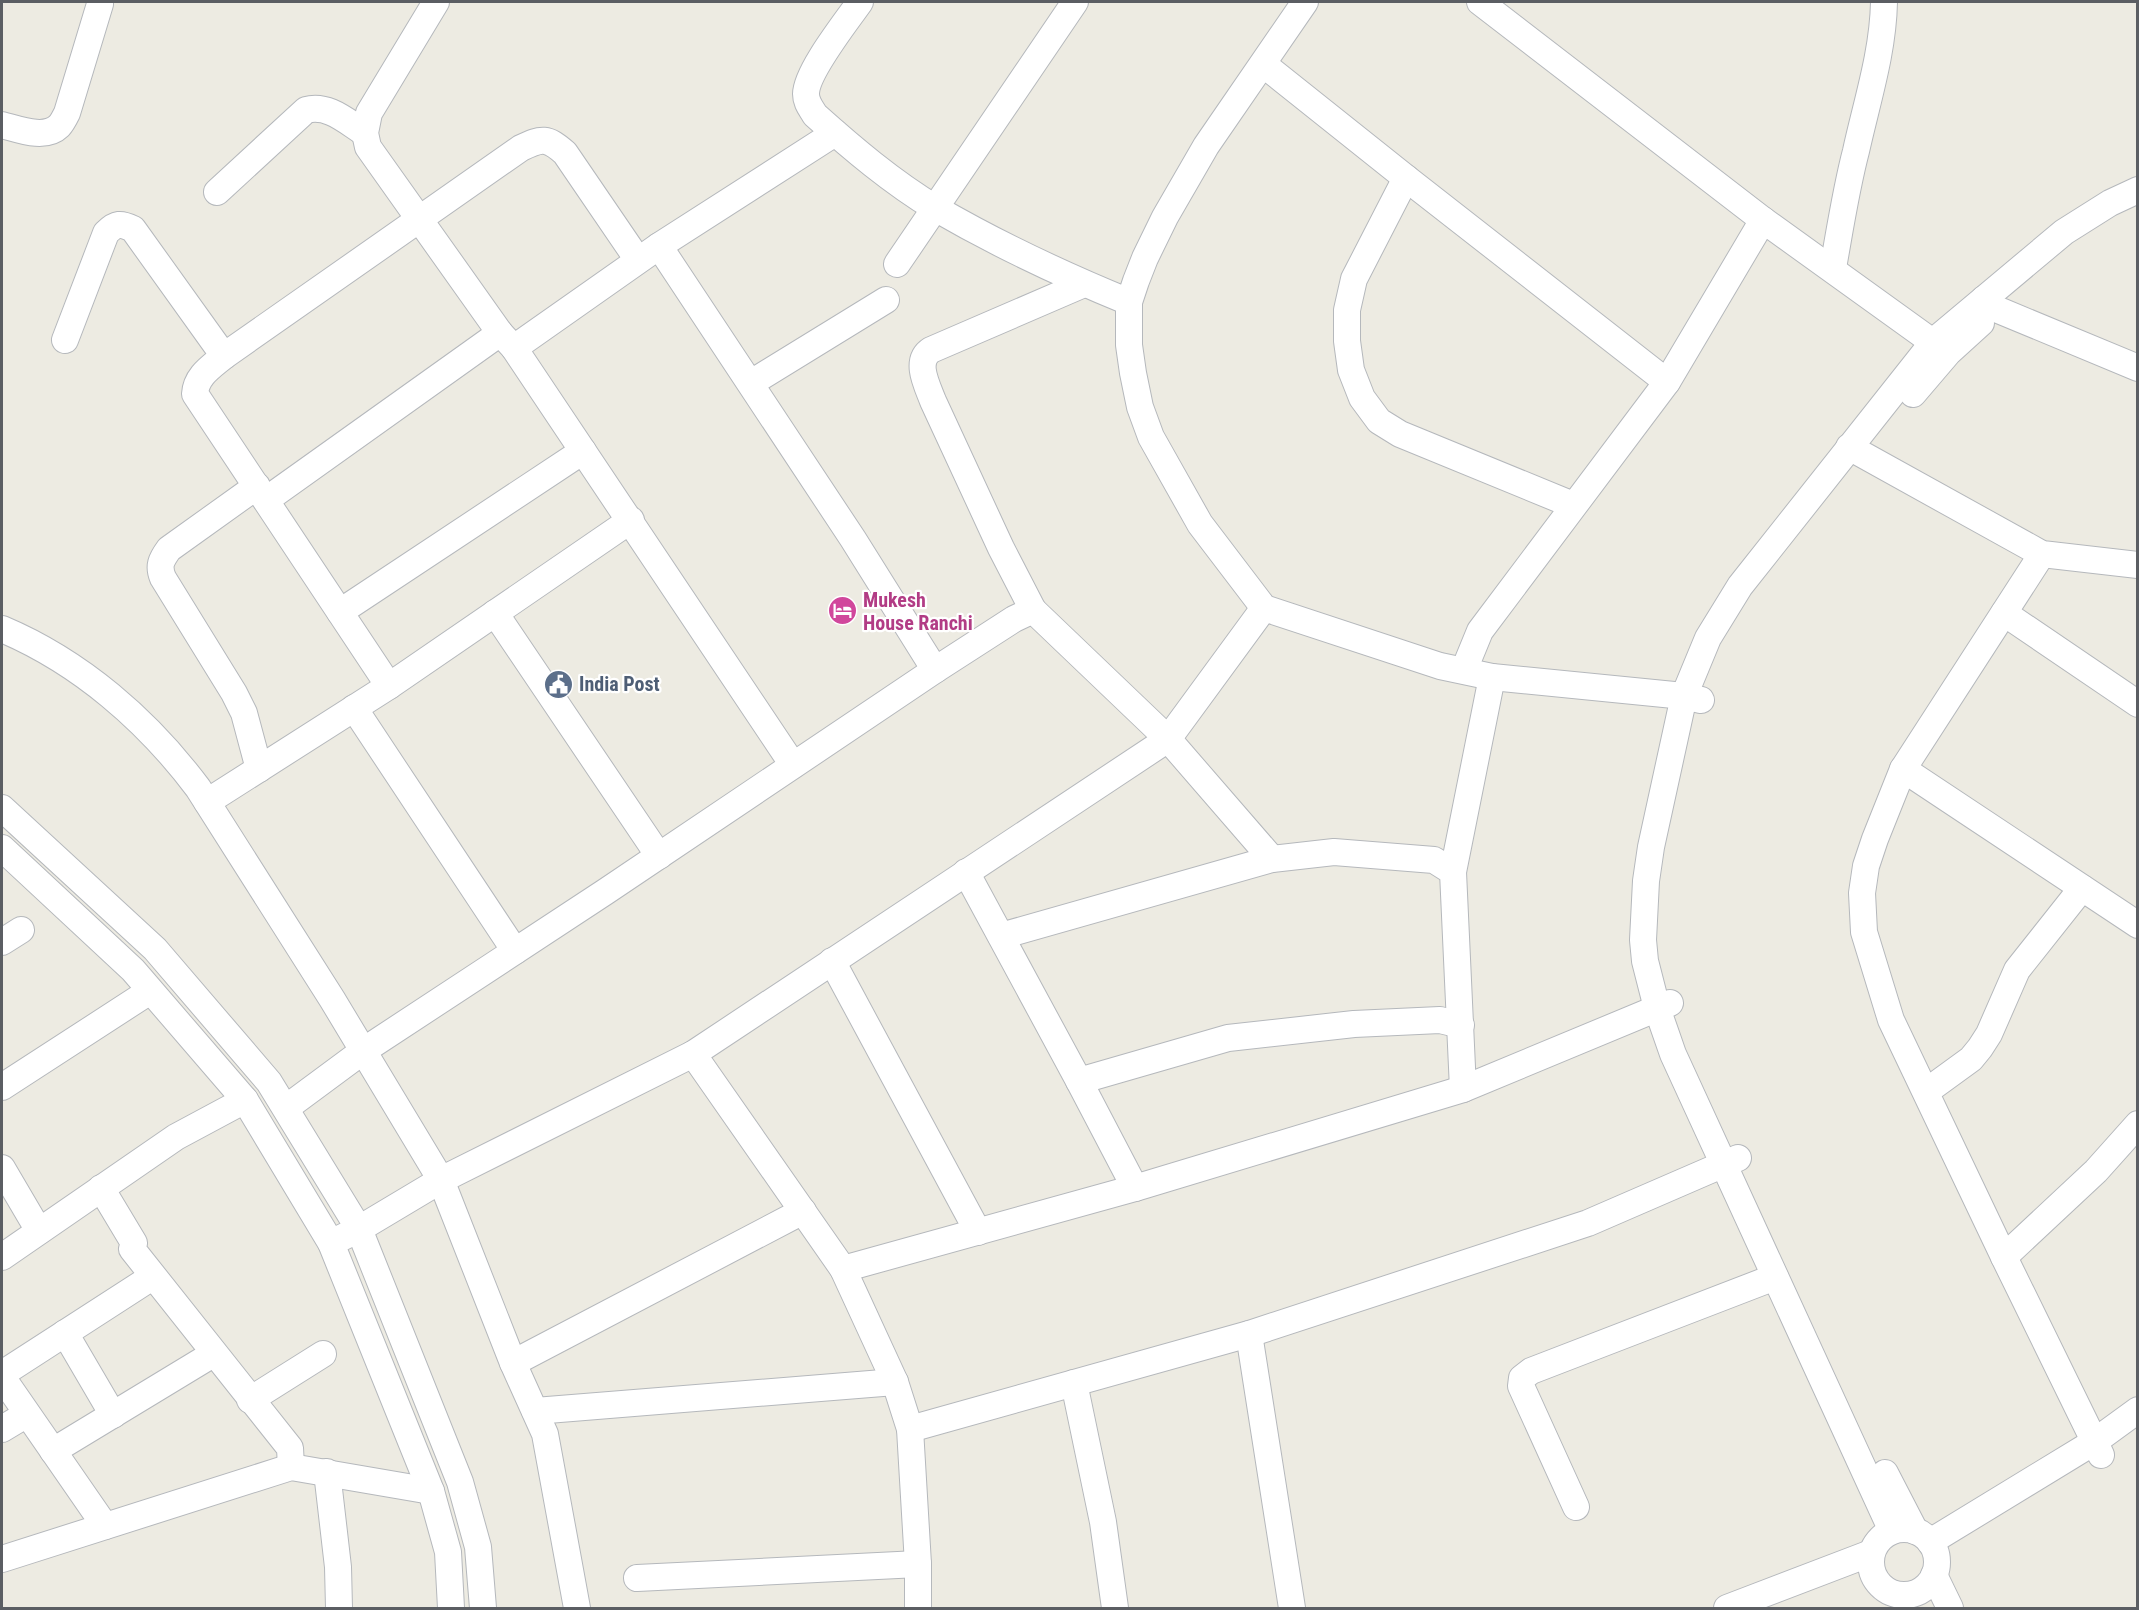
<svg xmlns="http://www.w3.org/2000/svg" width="2139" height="1610" viewBox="0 0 2139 1610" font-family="'Roboto Condensed',sans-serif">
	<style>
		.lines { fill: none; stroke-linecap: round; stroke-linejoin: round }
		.minor-casing { stroke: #b5b8bc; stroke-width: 28 }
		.minor { stroke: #fff; stroke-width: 26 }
		.labels { text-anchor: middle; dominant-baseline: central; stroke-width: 4.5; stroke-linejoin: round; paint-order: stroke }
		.hotel-label { font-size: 20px; font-weight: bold; fill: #b23c85; stroke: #fff; text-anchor: start }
		.service-label { font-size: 20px; font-weight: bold; fill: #4e5e75; stroke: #fff; text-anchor: start }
	</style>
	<rect width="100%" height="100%" fill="#edebe2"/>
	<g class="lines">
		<defs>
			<g id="minor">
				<polyline points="436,2 369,113 365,133 368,147 500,333 514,348"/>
				<path d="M 860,2 C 846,22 806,72 806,94 C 806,103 811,108 815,115 C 853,149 892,182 935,208 C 997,244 1063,275 1129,302"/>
				<polyline points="1305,2 1206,146 1165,217 1145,258 1136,281 1129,302 1129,345 1133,373 1140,407 1151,437 1200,524 1264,608 1440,666 1492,677 1684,696 1701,700"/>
				<polyline points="1480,2 1763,220 1945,351"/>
				<polyline points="1263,64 1406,178 1667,382"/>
				<path d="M 2,125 C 18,129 45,140 59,126 C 62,123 65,117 67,113 L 100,4"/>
				<polyline points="1406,178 1354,279 1347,310 1347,341 1351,370 1362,398 1379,421 1400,434 1573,505"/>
				<path d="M 217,192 L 306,110 C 328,104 346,121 365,133"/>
				<polyline points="659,246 853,539 935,670"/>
				<polyline points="897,264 1075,2"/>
				<path d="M 1833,268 C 1840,229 1846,189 1856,151 C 1867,101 1883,53 1884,2"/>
				<polyline points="1984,299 1996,309 2138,368"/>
				<path d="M 65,340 L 106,233 C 116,223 121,223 133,229 L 224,356"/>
				<polyline points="751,383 886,300"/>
				<polyline points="1913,394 1948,353 1981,323"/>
				<polyline points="1849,447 2042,554 2138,565"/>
				<path d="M 257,486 L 169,549 C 161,560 158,566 163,578 L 234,693 L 244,713 L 259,769"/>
				<polyline points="266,500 500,333"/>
				<polyline points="2042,554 1903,769 1875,839 1866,866 1862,893 1864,932 1891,1020 2004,1257 2101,1455"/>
				<path d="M 1033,610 L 1001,548 L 933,401 C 927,385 914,361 931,350 L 1084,284"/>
				<polyline points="340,612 583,451"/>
				<polyline points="495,613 659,856"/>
				<polyline points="2004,613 2138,704"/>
				<path d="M 2,629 C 80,662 147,720 198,788 L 332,999 L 441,1180 L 513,1363 L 545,1434 L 577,1608"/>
				<polyline points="1464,670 1480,631 1667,382 1763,220"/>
				<path d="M 389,686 L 195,394 C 196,376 211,367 224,356 L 521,148 C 542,138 547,137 565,153 L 638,260"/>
				<polyline points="354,708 515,951"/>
				<polyline points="793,765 514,348 659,246 835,133"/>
				<polyline points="1903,769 2138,925"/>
				<polyline points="207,802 389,686 631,520"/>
				<polyline points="2,808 155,949 269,1082 359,1229 460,1482 478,1547 483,1608"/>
				<polyline points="2,848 133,970 245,1100 331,1243 431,1491 448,1552 451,1608"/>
				<polyline points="966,872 1079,1081 1135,1188"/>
				<polyline points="1453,872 1492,677"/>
				<polyline points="1001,936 1272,859 1334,852 1434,860 1453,872 1463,1089"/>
				<polyline points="2,942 21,930"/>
				<polyline points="832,961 978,1232"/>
				<polyline points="693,1054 843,1269 895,1382 910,1429 918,1564 918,1608"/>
				<polyline points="1079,1081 1228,1038 1354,1024 1440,1020 1461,1025"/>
				<polyline points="2,1087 150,991"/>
				<polyline points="1927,1091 1971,1059 1980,1048 1989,1034 2017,970 2082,888"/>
				<polyline points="286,1108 363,1051 605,892 935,670 1014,619 1033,610 1168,739 1272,859"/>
				<polyline points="2,1168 39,1231"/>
				<polyline points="101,1188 134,1243 132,1249 290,1448 291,1467"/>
				<polyline points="331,1243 359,1229 441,1180 693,1054 1168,739 1264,608"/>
				<polyline points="2,1257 176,1137 245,1100"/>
				<polyline points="2004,1257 2096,1171 2138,1124"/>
				<polyline points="843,1269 1135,1188 1463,1089 1670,1003"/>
				<polyline points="65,1333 113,1415"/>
				<polyline points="1249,1334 1292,1608"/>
				<polyline points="513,1363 803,1211"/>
				<polyline points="2,1374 152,1277"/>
				<polyline points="2,1377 105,1526"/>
				<polyline points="1074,1383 1103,1522 1115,1608"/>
				<polyline points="250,1400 323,1354"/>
				<polyline points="535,1411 895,1382"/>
				<polyline points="2,1429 27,1414"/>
				<polyline points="910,1429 1249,1334 1588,1223 1738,1158"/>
				<polyline points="53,1451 213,1354"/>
				<polyline points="327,1472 338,1567 339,1608"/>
				<polyline points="1885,1473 1915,1531"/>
				<polyline points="1576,1507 1521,1386 1522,1378 1531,1371 1775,1277"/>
				<circle cx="1904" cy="1562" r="33"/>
				<polyline points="1892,1531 1673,1054 1657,1008 1645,961 1643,940 1646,881 1651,847 1684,696 1708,638 1740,586 1934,341 2064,232 2110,203 2138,190"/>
				<polyline points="1930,1542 2094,1442 2138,1410"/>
				<polyline points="2,1559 291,1467 431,1491"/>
				<polyline points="1934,1575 1950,1608"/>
				<polyline points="637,1578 918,1564"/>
				<polyline points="1727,1608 1871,1553"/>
			</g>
		</defs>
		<use href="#minor" class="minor-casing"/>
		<use href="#minor" class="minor"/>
	</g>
	<defs>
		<symbol id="hotel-disc" viewBox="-11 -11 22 22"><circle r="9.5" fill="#d1479c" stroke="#fff"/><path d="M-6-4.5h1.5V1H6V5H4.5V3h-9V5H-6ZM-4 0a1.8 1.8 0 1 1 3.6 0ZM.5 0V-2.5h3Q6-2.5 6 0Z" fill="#fff"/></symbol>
		<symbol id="civic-disc" viewBox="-11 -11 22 22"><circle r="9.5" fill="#5c6f8a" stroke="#fff"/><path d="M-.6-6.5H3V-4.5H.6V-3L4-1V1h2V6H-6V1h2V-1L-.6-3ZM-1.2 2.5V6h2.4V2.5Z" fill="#fff"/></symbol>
	</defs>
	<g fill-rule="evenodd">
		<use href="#hotel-disc" x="826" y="594" width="33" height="33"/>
		<use href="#civic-disc" x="542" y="668" width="33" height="33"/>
	</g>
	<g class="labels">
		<g class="hotel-label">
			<text x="863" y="600">Mukesh<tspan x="863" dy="23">House Ranchi</tspan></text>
		</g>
		<g class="service-label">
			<text x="579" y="684">India Post</text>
		</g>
	</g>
	<rect width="2139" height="1610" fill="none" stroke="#5b5e63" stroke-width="6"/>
</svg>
